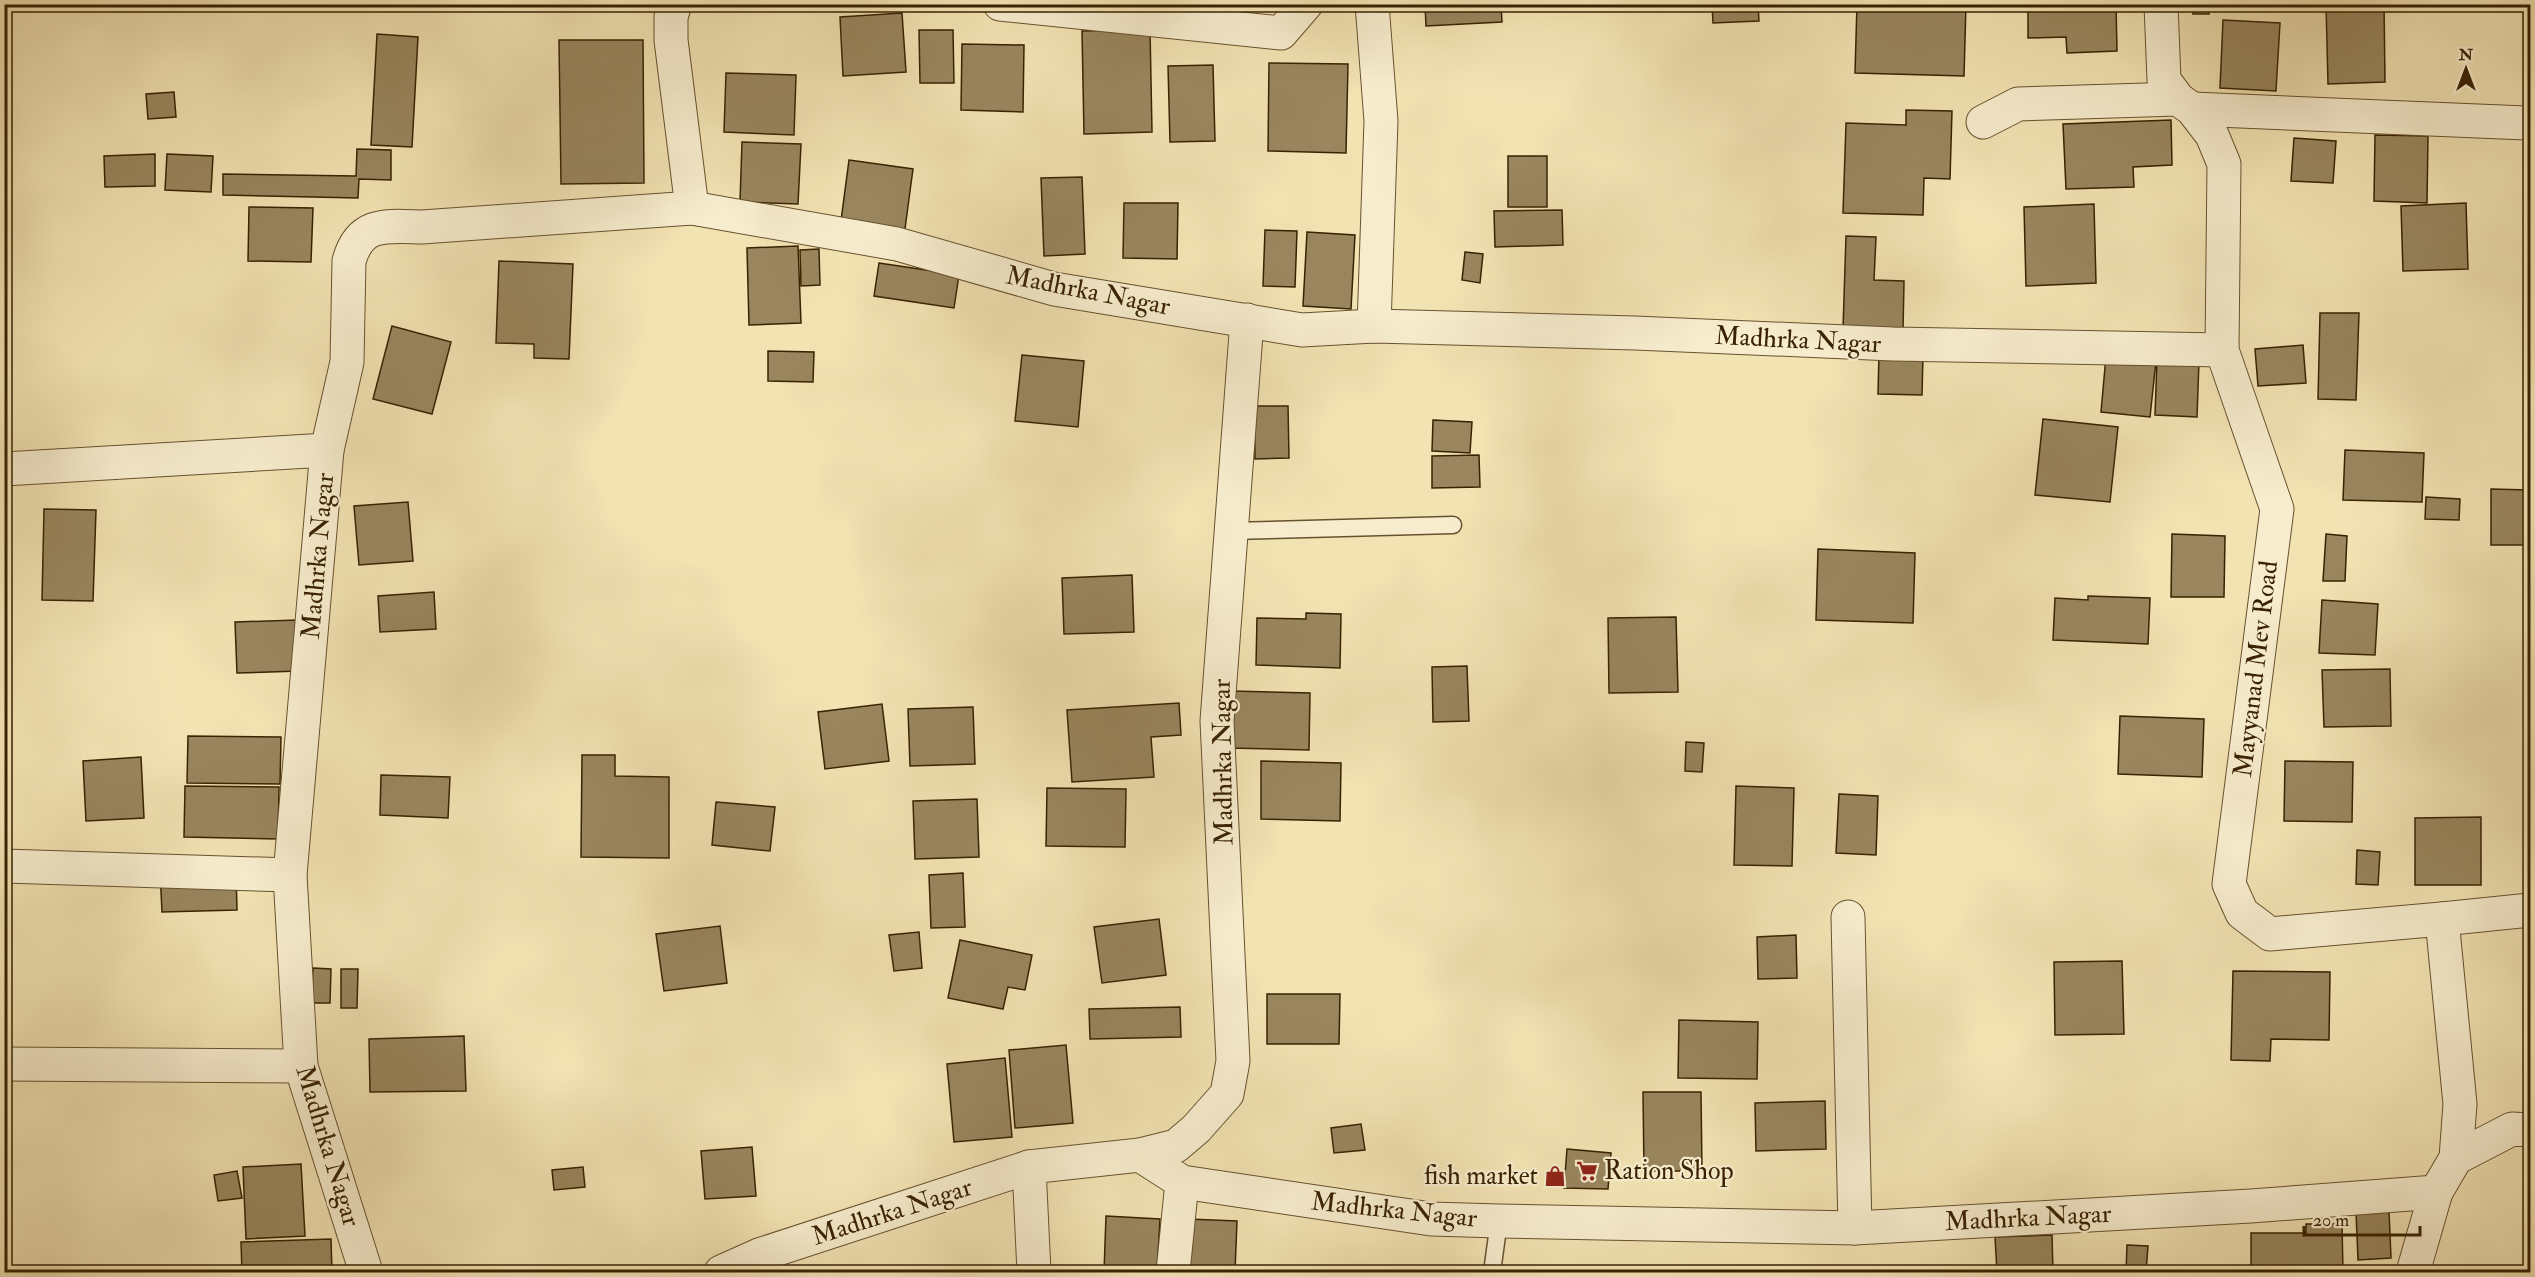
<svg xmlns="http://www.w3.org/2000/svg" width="2535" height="1277" viewBox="0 0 2535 1277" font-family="'IM FELL Double Pica',serif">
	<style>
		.building { fill: #99865e; stroke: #392202; stroke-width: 1.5 }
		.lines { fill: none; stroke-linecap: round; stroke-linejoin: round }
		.service-casing { stroke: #67522e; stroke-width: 19 }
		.minor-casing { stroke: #67522e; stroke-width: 35 }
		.tertiary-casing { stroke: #67522e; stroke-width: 35 }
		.service { stroke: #f7edce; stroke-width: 16 }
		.minor { stroke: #f7edce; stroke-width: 33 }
		.tertiary { stroke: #f7edce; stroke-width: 33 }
		.labels { text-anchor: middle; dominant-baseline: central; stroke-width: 4.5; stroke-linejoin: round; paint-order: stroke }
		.street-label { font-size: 26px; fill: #392202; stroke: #f7edce }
		.poi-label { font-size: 26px; fill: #392202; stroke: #f7edce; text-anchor: start }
	</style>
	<rect width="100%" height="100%" fill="#f2e3b3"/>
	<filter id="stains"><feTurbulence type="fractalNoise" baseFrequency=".00333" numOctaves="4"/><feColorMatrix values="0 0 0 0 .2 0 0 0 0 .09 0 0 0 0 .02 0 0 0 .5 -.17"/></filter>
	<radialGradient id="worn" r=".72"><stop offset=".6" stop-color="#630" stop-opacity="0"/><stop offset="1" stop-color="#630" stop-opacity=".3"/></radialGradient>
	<g class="building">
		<polygon points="1425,4 1501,4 1502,22 1426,26"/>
		<polygon points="1712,4 1758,4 1759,21 1713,23"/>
		<polygon points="1857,4 1966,4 1964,76 1855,73"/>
		<polygon points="2028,4 2116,4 2117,51 2067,53 2066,37 2028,38"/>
		<rect x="2193" y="4" width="16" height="10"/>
		<polygon points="2211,4 2279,4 2279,5 2211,7"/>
		<polygon points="2326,4 2384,4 2385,82 2328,84"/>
		<polygon points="902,13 906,72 843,76 840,17"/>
		<polygon points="2223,20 2280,23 2276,91 2220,88"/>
		<polygon points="1150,29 1152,132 1084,134 1082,31"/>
		<polygon points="919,30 953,30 954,83 920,83"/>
		<polygon points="377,34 418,37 412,147 371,145"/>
		<polygon points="559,40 643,40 644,183 561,184"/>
		<polygon points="962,44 1024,45 1023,112 961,110"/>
		<polygon points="1269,63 1348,64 1346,153 1268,151"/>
		<polygon points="1213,65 1215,141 1170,142 1168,66"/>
		<polygon points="726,73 796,75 794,135 724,132"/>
		<polygon points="174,92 176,117 148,119 146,94"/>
		<polygon points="1906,110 1952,111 1950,179 1924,178 1923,215 1843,213 1846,123 1906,125"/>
		<polygon points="2171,120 2172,165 2133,167 2134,187 2066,189 2063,124"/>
		<polygon points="2375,135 2428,136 2427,203 2374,201"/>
		<polygon points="2294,138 2336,141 2333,183 2291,181"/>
		<polygon points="742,142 801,144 798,204 740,202"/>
		<polygon points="357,149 391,150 391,180 359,179 358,198 223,195 223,174 356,176"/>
		<polygon points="155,154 155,186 105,187 104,156"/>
		<polygon points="167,154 213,156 211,192 165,190"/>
		<rect x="1508" y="156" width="39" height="51"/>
		<polygon points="849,160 913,169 904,236 840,228"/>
		<polygon points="1082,177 1085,254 1044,256 1041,178"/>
		<polygon points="1124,203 1178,203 1177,259 1123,258"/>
		<polygon points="2466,203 2468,269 2403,271 2401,206"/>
		<polygon points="2094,204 2096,283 2026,286 2024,207"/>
		<polygon points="249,207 313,208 311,262 248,261"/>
		<polygon points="1562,210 1563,245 1495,247 1494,211"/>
		<polygon points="1265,230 1297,231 1295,287 1263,286"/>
		<polygon points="1307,232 1355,235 1351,309 1303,306"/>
		<polygon points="1846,236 1876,237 1874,280 1904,281 1903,331 1843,329"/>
		<polygon points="798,246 801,323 749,325 747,248"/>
		<polygon points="819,249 820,285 801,286 800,250"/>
		<polygon points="1465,252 1483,254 1480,283 1462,280"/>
		<polygon points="499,261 573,264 569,359 534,358 534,344 496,343"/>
		<polygon points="879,263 959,275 954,308 874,296"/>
		<polygon points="2320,313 2359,313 2356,400 2318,399"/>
		<polygon points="392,326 451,342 432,414 373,399"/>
		<polygon points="2303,345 2306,383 2258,386 2255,349"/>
		<polygon points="768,351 814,352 813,382 768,381"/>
		<polygon points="1879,353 1923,355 1922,395 1878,394"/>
		<polygon points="1022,355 1084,361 1078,427 1015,421"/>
		<polygon points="2106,356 2156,361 2150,417 2101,412"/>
		<polygon points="2157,359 2199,361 2197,417 2155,415"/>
		<polygon points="1254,406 1288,406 1289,458 1255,459"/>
		<polygon points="2043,419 2118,427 2110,502 2035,495"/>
		<polygon points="1433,420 1472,422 1470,453 1432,451"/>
		<polygon points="2345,450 2424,453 2422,502 2343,500"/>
		<polygon points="1479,455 1480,487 1432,488 1432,456"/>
		<polygon points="2491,489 2529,490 2528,545 2491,545"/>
		<polygon points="2426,497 2460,499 2459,520 2425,519"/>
		<polygon points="408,502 413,561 359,565 354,506"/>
		<polygon points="44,509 96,510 93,601 42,600"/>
		<polygon points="2172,534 2225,536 2224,597 2171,597"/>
		<polygon points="2326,534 2347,536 2345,581 2323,581"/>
		<polygon points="1818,549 1915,553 1913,623 1816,620"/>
		<polygon points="1132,575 1134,632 1064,634 1062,578"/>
		<polygon points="434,592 436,629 380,632 378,596"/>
		<polygon points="2088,596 2150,598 2148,644 2053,640 2055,598 2088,600"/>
		<polygon points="2322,600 2378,604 2375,655 2319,653"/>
		<polygon points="1306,613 1341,614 1340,668 1256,665 1257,618 1306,619"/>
		<polygon points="1676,617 1678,692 1609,693 1608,618"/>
		<polygon points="297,620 299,671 237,673 235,622"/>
		<polygon points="1467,666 1469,721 1433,722 1432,667"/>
		<polygon points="2390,669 2391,726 2324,727 2322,670"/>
		<polygon points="1231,691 1310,693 1309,750 1230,748"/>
		<polygon points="1179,703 1181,735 1151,737 1154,777 1072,782 1067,710"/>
		<polygon points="882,704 889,761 825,769 818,712"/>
		<polygon points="973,707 975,764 910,766 908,709"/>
		<polygon points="2120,716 2204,719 2202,777 2118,774"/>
		<polygon points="188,736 281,737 280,784 187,783"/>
		<polygon points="1686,742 1704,743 1702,772 1685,771"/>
		<polygon points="582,755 615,755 615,776 669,777 669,858 581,857"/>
		<polygon points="141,757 144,818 86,821 83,761"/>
		<polygon points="1261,761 1341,763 1340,821 1261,819"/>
		<polygon points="2285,761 2353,762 2352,822 2284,821"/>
		<polygon points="381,775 450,777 448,818 380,815"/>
		<polygon points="185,786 279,787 278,839 184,837"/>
		<polygon points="1736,786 1794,788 1792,866 1734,865"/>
		<polygon points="1047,788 1126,789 1125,847 1046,846"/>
		<polygon points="1839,794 1878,796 1876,855 1836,853"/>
		<polygon points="977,799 979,857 915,859 913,801"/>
		<polygon points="716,802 775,807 770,851 712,845"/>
		<polygon points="2481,817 2481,885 2415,885 2415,818"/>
		<polygon points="2357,850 2380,852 2378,885 2356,884"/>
		<polygon points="236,870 237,910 162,912 160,871"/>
		<polygon points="963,873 965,927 931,928 929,875"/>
		<polygon points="1159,919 1166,975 1102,983 1094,927"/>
		<polygon points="720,926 727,983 664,991 656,934"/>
		<polygon points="919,932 922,968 894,971 889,935"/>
		<polygon points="1796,935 1797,978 1758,979 1757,937"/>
		<polygon points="960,940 1032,955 1025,990 1008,987 1003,1009 948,998"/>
		<polygon points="2122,961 2124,1034 2055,1035 2054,962"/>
		<polygon points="313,968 331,969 330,1003 311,1003"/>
		<polygon points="341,969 358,969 357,1008 341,1008"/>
		<polygon points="2233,971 2330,972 2329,1040 2271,1039 2270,1061 2231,1060"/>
		<polygon points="1267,994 1340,994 1339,1044 1267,1044"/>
		<polygon points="2524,1005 2530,1005 2530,1063 2526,1063"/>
		<polygon points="1180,1007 1181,1037 1090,1039 1089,1009"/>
		<polygon points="1679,1020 1758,1022 1757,1079 1678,1078"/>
		<polygon points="464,1036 466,1091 370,1092 369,1039"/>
		<polygon points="1066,1045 1073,1123 1015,1128 1009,1050"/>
		<polygon points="1005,1058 1012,1137 954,1142 947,1064"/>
		<polygon points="1643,1092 1701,1092 1702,1171 1644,1171"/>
		<polygon points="1825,1101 1826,1149 1756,1151 1755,1103"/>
		<polygon points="1361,1124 1365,1150 1334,1153 1331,1128"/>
		<polygon points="752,1147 756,1196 705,1199 701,1151"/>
		<polygon points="1567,1149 1611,1153 1608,1189 1564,1188"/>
		<polygon points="301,1164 305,1236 246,1239 243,1167"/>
		<polygon points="583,1167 585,1187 554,1190 552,1170"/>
		<polygon points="237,1171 242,1198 218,1201 214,1175"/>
		<polygon points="2389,1211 2391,1258 2358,1260 2356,1212"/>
		<polygon points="1106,1216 1160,1219 1157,1272 1104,1272"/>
		<polygon points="1188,1219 1237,1221 1235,1272 1186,1272"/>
		<polygon points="2306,1224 2342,1224 2343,1272 2251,1272 2251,1233 2306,1233"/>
		<polygon points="2052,1235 2053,1272 1997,1272 1995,1237"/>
		<polygon points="331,1239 332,1272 242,1272 241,1242"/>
		<polygon points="2127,1245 2148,1246 2146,1272 2126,1272"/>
		<polygon points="1935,1267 1935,1272 1881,1272 1881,1269"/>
	</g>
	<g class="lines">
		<defs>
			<g id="service">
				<polyline points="1231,531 1453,525"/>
				<polyline points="1492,1272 1499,1221"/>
			</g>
			<g id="minor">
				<polyline points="675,4 671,17 671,40 692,208"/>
				<polyline points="1000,4 1281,33 1306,4"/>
				<polyline points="1372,4 1381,121 1374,326"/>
				<polyline points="2161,4 2164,80 2178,99 2192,109 2212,135 2224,164 2222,350 2277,509 2229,884 2242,913 2270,934 2442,919 2460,1104 2456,1158"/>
				<polyline points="2192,109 2526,123"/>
				<polyline points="1983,122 2018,104 2178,99"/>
				<polyline points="4,469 327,450"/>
				<polyline points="4,866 290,875"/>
				<polyline points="1848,917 1855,1228"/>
				<polyline points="2442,919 2530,910"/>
				<polyline points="4,1064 301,1066"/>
				<polyline points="1140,1155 1176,1146 1196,1129 1227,1094 1233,1061 1217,721 1247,320"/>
				<polyline points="1029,1167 1034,1272"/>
				<path d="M 366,1272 L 301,1066 L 290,875 L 327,450 L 347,362 L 349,261 C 360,221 387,226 422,227 L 692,208 L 897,244 L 1054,289 L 1302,330 L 1374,326 L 1635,333 L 1893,344 L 2222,350"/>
				<polyline points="1173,1272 1182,1182"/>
				<polyline points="2413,1272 2436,1192"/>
			</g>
			<polyline id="tertiary" points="721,1272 759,1255 1029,1167 1140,1155 1182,1182 1431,1219 1499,1221 1855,1228 2251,1206 2436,1192 2456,1158 2512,1129 2530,1130"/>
		</defs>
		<use href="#service" class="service-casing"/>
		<use href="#minor" class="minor-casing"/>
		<use href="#tertiary" class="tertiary-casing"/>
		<use href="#service" class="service"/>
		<use href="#minor" class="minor"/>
		<use href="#tertiary" class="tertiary"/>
	</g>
	<defs>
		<symbol id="supermarket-bare" viewBox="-9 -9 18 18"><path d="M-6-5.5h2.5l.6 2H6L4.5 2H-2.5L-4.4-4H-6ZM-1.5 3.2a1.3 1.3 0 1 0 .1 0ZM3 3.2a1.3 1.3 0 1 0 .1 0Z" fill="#8f2418" stroke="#f7edce" stroke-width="2.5" paint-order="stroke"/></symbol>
		<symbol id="shop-bare" viewBox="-9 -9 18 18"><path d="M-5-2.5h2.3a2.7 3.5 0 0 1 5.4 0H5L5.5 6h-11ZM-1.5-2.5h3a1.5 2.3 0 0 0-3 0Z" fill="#8f2418" stroke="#f7edce" stroke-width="2.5" paint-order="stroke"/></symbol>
	</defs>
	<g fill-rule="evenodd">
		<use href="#supermarket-bare" x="1572" y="1156" width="30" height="30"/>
		<use href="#shop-bare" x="1540" y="1161" width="30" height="30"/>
	</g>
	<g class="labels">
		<g class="street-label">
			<text transform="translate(1088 291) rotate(11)">Madhrka Nagar</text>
			<text transform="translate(1798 340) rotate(3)">Madhrka Nagar</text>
			<text transform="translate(318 556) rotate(-85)">Madhrka Nagar</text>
			<text transform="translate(2256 669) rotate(-83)">Mayyanad Mev Road</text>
			<text transform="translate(1223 762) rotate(-91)">Madhrka Nagar</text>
			<text transform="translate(328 1146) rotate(73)">Madhrka Nagar</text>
			<text transform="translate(1394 1210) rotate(6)">Madhrka Nagar</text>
			<text transform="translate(892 1212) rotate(-18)">Madhrka Nagar</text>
			<text transform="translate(2028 1218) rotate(-3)">Madhrka Nagar</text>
		</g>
		<g class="poi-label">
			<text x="1604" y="1171">Ration Shop</text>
			<text x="1538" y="1176" text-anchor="end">fish market</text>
		</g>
	</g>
	<rect width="2535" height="1277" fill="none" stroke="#f2e3b3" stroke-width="24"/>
	<rect x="6" y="6" width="2523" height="1265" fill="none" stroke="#392202" stroke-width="3"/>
	<rect x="12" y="12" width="2511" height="1253" fill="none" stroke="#392202" stroke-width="1.5"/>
	<g transform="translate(2466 69)" stroke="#f7edce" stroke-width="4.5" paint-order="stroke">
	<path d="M0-4.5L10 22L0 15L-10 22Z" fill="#392202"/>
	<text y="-9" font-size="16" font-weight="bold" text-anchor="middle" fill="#392202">N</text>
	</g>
	<path d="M2304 1226v9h116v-9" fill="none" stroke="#392202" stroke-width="3"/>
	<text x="2313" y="1226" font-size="18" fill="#392202" stroke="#f7edce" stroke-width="4.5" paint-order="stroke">20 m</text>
	<rect width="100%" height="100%" filter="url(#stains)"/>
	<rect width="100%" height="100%" fill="url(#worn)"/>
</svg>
